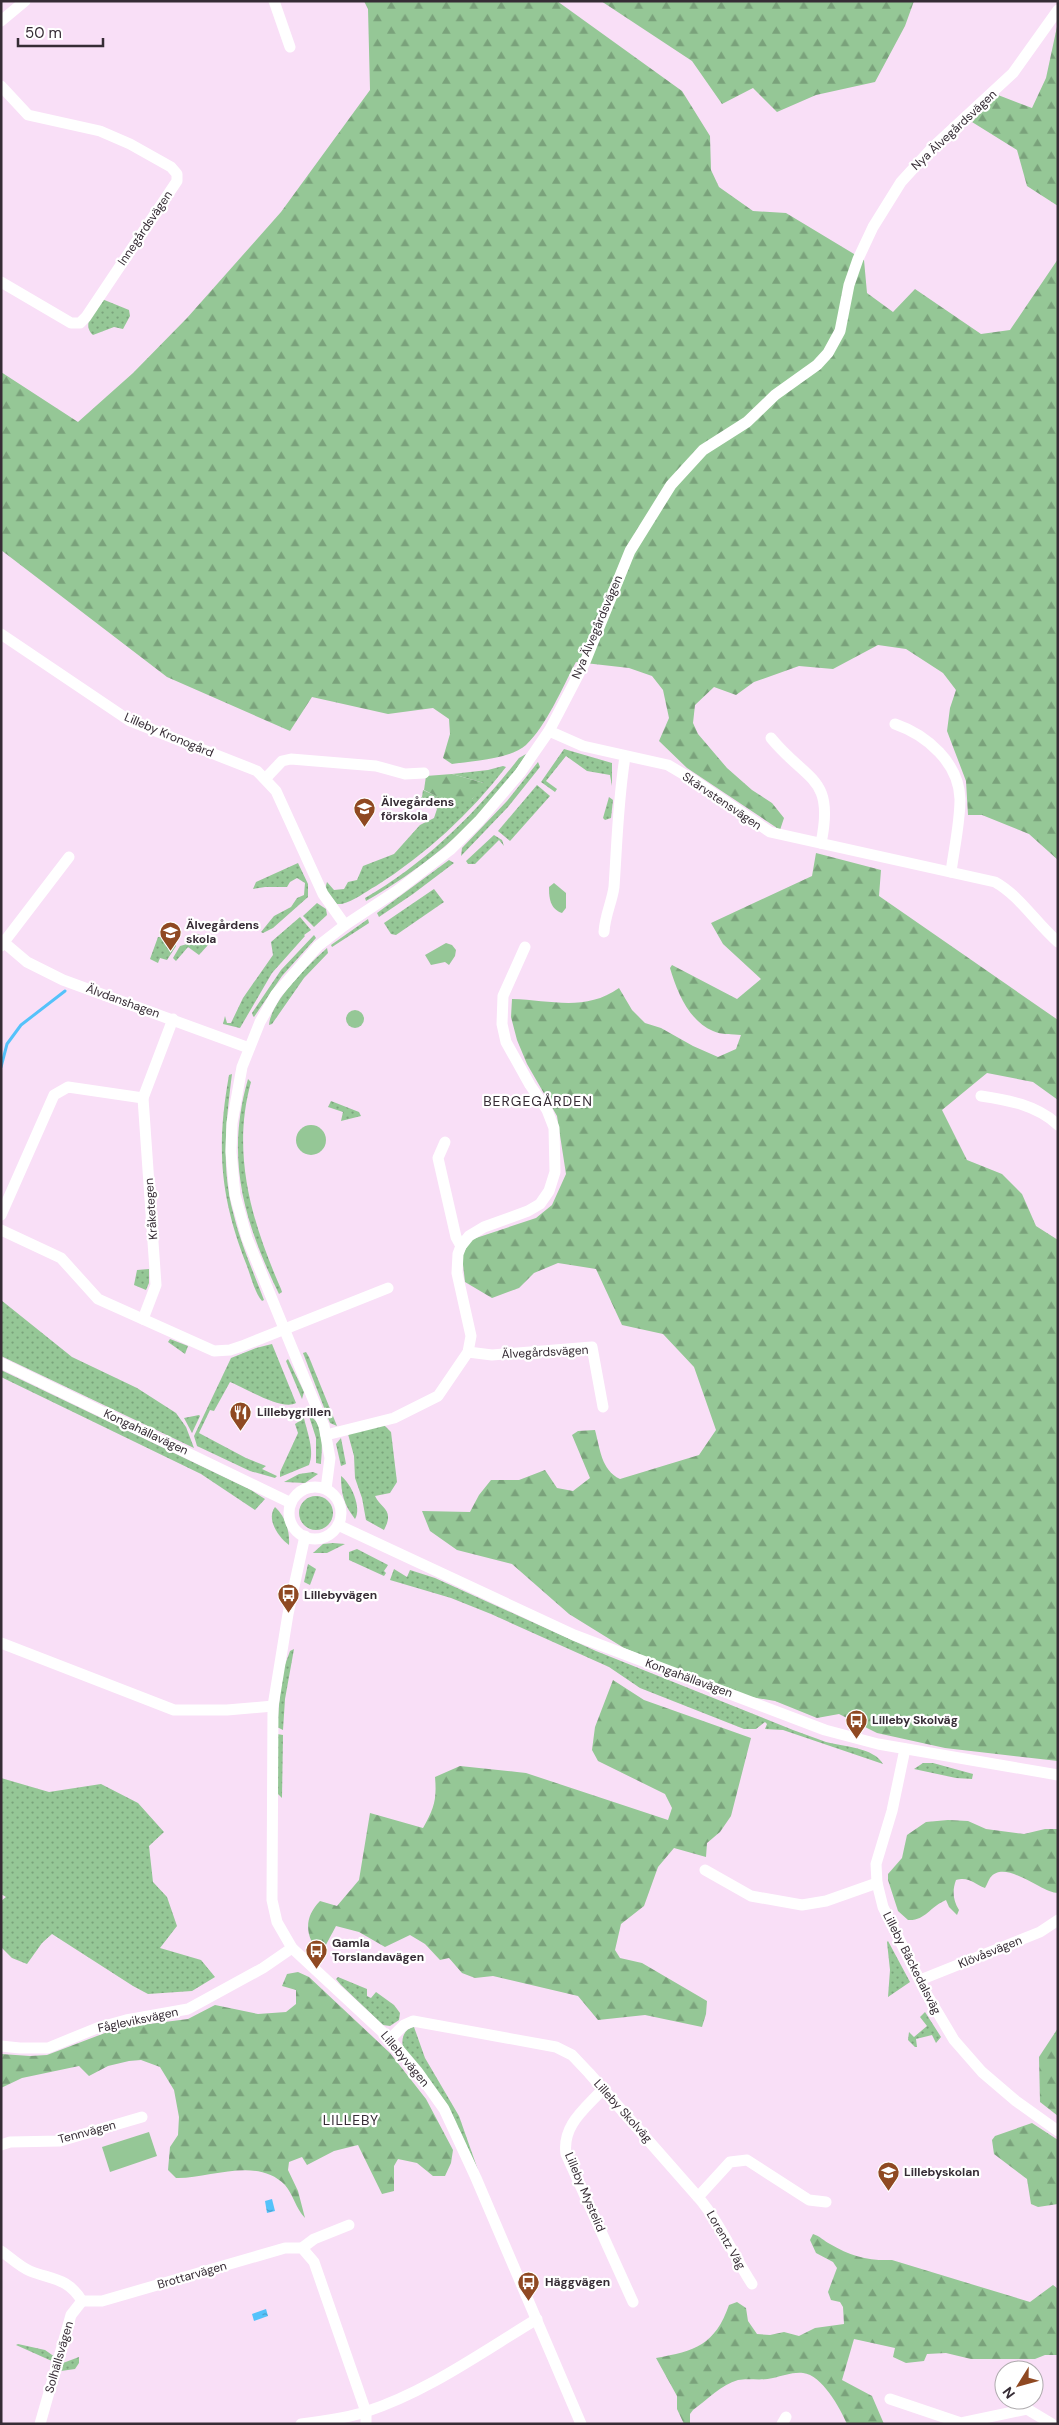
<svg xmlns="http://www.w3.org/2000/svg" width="1059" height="2425" viewBox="0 0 1059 2425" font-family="'DM Sans',sans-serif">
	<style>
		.grass { fill: url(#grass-dots) }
		.forest { fill: url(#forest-firs) }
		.park { fill: #95c796 }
		.water { fill: url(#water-ripples) }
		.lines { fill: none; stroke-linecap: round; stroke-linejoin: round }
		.stream { stroke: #55c2fa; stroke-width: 3 }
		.minor { stroke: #fff; stroke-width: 11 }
		.labels { text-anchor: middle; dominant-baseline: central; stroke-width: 4.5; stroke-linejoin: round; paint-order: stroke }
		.street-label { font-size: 12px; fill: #362c35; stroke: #fff }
		.poi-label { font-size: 12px; font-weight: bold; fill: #362c35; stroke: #fff; text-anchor: start }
		.neighbourhood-label { font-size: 14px; letter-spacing: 1px; fill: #362c35; stroke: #fff }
	</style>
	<defs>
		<pattern id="grass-dots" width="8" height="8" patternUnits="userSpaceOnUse" patternTransform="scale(1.25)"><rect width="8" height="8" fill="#95c796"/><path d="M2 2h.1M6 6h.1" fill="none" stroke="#7aa27b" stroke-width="1.8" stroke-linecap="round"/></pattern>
		<pattern id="forest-firs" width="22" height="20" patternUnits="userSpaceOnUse" patternTransform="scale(1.25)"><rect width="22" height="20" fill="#95c796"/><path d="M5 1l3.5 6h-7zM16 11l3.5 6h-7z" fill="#7aa27b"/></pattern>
		<pattern id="water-ripples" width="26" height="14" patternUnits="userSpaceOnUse" patternTransform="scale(1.25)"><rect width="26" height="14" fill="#55c2fa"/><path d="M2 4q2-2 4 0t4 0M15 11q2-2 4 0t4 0" fill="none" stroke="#479ecb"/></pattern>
	</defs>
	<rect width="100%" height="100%" fill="#f9dff7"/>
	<g class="grass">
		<path d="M 102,299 L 129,310 L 130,316 L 123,329 L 114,327 L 93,335 C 81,324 95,310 102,299 Z"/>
		<polygon points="564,749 612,763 612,786 610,775 587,771 566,756 546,781 557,789 555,792 541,782"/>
		<path d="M 526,754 C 492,813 425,868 366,901 L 365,898 C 426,863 476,813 519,758 Z"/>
		<polygon points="538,762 540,767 508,807 461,856 462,848 507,801"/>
		<path d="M 503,766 L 506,767 C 470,814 426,854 376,886 C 365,892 354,901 342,904 L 337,904 L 325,889 L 327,882 L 334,890 L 344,889 L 348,882 L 357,880 L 363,866 L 394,854 L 420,825 L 434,818 L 437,809 L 431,802 L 421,802 L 415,808 L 412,804 L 422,797 L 423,790 L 443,799 L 472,799 L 484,783 L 452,774 L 488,770 Z"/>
		<polygon points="537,785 550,796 510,841 498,831"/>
		<polygon points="609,797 613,800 611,818 605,820 603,818"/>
		<polygon points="494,835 502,840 504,846 499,840 475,864 468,864 466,861"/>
		<polygon points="449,860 454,863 413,894 379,917 377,913"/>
		<polygon points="298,863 308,884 308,897 273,928 263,933 261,932 274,916 291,907 297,898 304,895 305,883 297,878 290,882 287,887 265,887 253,889 256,882"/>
		<polygon points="434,889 444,902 396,935 391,934 384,923"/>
		<polygon points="317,903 326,909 327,915 314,927 303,916"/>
		<polygon points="300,917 311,930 304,935 305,936 272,973 240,1028 223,1024 225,1016 227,1023 231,1023 243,998 273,955 271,942"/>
		<polygon points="368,919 369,923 332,947 331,945"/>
		<polygon points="176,927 173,934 176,946 167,960 160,958 158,963 150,959 158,937 165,937"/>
		<polygon points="198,934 202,936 208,945 199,955 188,947 176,961 173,958 180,946 191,943"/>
		<polygon points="314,935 316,938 282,976 254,1017 253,1016 252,1013 281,970"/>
		<path d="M 327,948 L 328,953 L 304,978 L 272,1024 L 269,1025 C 271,1001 309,964 327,948 Z"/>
		<path d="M 232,1074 C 226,1121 221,1166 233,1212 C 240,1242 253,1271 264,1300 L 262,1301 C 255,1293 251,1277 247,1266 C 220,1197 216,1148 229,1075 Z"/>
		<path d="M 248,1079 L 251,1082 C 231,1154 252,1223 281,1289 L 282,1292 L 279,1294 C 244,1222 225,1159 248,1079 Z"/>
		<polygon points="331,1101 359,1112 361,1116 341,1121 343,1112 328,1107"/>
		<polygon points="149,1269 149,1283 146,1290 134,1285 137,1270"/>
		<polygon points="1,1300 72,1357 137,1388 176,1413 186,1427 194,1448 1,1356"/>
		<polygon points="170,1339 188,1346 185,1354 168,1342"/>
		<path d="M 272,1344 L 296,1403 C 282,1411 245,1388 230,1382 L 214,1411 L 210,1410 L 199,1433 L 246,1458 L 266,1466 L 262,1469 L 277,1476 L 275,1478 L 250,1471 L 197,1446 L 194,1436 L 231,1358 L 256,1348 Z"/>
		<polygon points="306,1352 309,1357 337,1426 330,1423 303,1353"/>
		<polygon points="288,1359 304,1392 302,1399 286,1361"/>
		<polygon points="1,1370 251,1490 265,1499 255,1510 201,1474 1,1377"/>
		<polygon points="199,1415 200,1416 192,1433 184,1418"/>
		<path d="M 309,1416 C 325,1422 322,1450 321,1464 L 316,1463 L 316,1438 Z"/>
		<path d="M 304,1418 C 307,1432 315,1451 309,1465 L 280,1477 L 280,1472 L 298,1433 L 295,1424 Z"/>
		<path d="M 384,1425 L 391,1432 L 397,1482 L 390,1493 L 375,1496 C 381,1509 395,1509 384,1530 L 366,1520 L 362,1498 L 355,1478 L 354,1456 L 348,1434 Z"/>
		<polygon points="341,1438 346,1464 341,1466 336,1444"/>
		<polygon points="313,1472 318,1474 305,1483 284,1482 299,1474"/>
		<path d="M 341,1476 C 351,1483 362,1508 355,1519 C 344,1505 341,1494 341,1476 Z"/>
		<circle cx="316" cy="1513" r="17"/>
		<path d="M 275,1507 C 285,1516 290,1531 289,1545 C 278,1537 266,1519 275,1507 Z"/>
		<polygon points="333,1543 345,1544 327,1553 313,1553 323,1544"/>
		<polygon points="357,1549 388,1565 384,1571 386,1573 384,1576 349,1560 349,1552"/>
		<polygon points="308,1564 316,1569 310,1585 304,1582"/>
		<path d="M 394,1569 L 407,1577 L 410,1570 L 435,1578 L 596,1651 L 793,1730 C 804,1734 815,1738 826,1742 C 842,1746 875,1748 883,1764 L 783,1730 L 765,1729 L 767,1724 L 765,1722 L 756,1729 L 744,1729 L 640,1688 L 609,1667 L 491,1614 L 451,1598 L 390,1580 Z"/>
		<polygon points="294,1649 285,1699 283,1730 277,1727 282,1673 290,1651"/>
		<polygon points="277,1734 283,1735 282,1798 278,1794"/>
		<polygon points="923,1763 933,1763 973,1774 972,1779 956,1778 914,1769"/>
		<polygon points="1,1778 49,1792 101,1784 138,1803 164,1832 149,1846 153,1882 167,1897 177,1926 160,1948 201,1960 215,1977 192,1991 148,1994 133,1986 52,1934 42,1943 27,1964 12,1958 1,1947 1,1901 6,1897 1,1894"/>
		<polygon points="888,1941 910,1982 888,1997 890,1970 887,1942"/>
		<polygon points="338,1977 367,1989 367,1996 371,1998 376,1992 394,2005 400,2013 399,2020 390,2026 383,2025 341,1985 336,1979"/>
		<polygon points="925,2012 941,2037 936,2043 932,2035 916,2039 917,2047 915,2047 908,2040 909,2032 914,2037 927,2026 920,2017"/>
		<path d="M 414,2027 L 425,2058 L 459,2116 L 478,2170 L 447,2104 L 403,2047 C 401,2038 404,2029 414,2027 Z"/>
		<polygon points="18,2344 45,2350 55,2357 54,2362 16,2345"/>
		<polygon points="79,2357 79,2363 75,2369 61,2371 63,2363"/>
	</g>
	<g class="forest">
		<path d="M 364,1 L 557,1 L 682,91 L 710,136 L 711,170 L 719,187 L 753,211 L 786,213 L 864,260 L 867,293 L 893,312 L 915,289 L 981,334 L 1010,330 L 1058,259 L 1058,860 L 1029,834 L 982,815 L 968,815 L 966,781 L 947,731 L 950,708 L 956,690 L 943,673 L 906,649 L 878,645 L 833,669 L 799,666 L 754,682 L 736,695 L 714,687 L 695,705 L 693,723 L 698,734 L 727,768 L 752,790 L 772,803 L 784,818 L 780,830 L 687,768 L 659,741 L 669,718 L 663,690 L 652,676 L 629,668 L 576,662 C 562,688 547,725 526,745 C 511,759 471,761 452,764 L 443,758 L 450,734 L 449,719 L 433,708 L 388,714 L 312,697 L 290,731 L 167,677 L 1,550 L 1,372 L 78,422 L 133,373 L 187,318 L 281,212 L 370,90 L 368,9 Z"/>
		<polygon points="601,1 914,1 905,26 875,82 816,95 777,112 753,88 722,104 692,61"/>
		<polygon points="1058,22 1058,206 1027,186 1017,150 972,122 998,95 1032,108 1046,78"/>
		<polygon points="452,774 484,783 485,785 472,799 442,799 424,790 426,776"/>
		<path d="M 816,853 L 881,870 L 879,896 L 1058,1020 L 1058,1100 L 1033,1082 L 987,1073 L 942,1110 L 967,1160 L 1002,1174 L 1022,1194 L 1036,1226 L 1058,1240 L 1058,1761 L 945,1748 L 877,1733 L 839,1714 L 817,1718 L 775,1701 L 739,1695 L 624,1648 L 569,1614 L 512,1564 L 457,1550 L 430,1531 L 422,1511 L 470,1512 L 479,1495 L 491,1480 L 519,1480 L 545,1470 L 557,1488 L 573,1491 L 590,1478 L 572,1435 L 578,1431 L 595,1430 C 600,1448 601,1470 620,1479 L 699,1455 L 716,1430 L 694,1367 L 663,1334 L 622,1325 L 596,1269 L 558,1263 L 534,1273 L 519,1288 L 492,1298 L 465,1282 L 462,1256 L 470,1240 L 536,1218 L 552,1205 L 566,1174 L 557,1116 L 527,1064 L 517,1040 L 511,1017 L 512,999 C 551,1000 585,1012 619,988 L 632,1010 L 645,1023 L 661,1028 L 693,1046 L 718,1057 L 736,1049 L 741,1035 C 733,1034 721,1035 713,1031 C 689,1021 677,992 670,968 L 672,965 L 737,999 L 761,979 L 723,944 L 711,923 L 812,876 Z"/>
		<path d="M 613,1680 L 644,1700 L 751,1738 L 731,1816 L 720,1832 L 707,1843 L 706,1857 L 674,1848 L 658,1867 L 644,1906 L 621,1924 L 615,1950 L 620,1958 L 642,1963 L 707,2001 L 706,2014 L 702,2027 L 645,2015 L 598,2020 L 578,1996 L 493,1976 L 475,1978 L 462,1973 L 449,1958 L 440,1960 L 425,1944 L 410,1935 L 385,1947 L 359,1932 L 336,1926 L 321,1954 C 305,1938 303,1918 320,1901 L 337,1906 L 359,1880 L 370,1813 L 423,1828 C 434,1808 437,1800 435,1777 L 460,1766 L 526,1773 L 668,1820 L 672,1808 L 665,1794 L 598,1761 L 592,1750 L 595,1727 Z"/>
		<path d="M 948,1820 L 968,1821 L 986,1829 L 1024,1834 L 1045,1829 L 1058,1829 L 1058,1893 C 1041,1893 1005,1858 990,1878 C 988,1881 987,1885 985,1888 C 974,1884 969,1876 956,1880 C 952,1891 953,1900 959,1910 L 957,1915 L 949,1907 L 946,1900 L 944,1901 C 930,1907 925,1921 908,1920 L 898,1911 L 888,1880 L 888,1874 L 902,1858 L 907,1835 L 926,1822 Z"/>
		<path d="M 298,1972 L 309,1977 L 390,2053 L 426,2099 L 453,2150 L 451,2163 L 445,2176 L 433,2176 L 417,2163 L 398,2159 L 394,2166 L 394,2191 L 382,2194 L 358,2145 L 334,2151 L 307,2165 L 302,2157 L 289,2162 L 288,2170 L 298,2191 L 305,2218 C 296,2209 293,2194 285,2185 C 257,2156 209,2179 176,2178 L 168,2170 L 170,2147 L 178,2135 L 179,2117 L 174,2090 L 160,2067 L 141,2060 L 129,2061 L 108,2066 L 89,2076 L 79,2066 L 22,2078 L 1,2088 L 1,2054 L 30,2056 L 47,2055 L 118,2028 L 188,2019 L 215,2005 L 258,2014 L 286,2012 L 296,2004 L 296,1990 L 282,1986 L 287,1974 Z"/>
		<polygon points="1058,2028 1058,2116 1040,2102 1039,2057"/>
		<polygon points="1032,2123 1058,2140 1058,2204 1038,2207 1031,2204 1027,2179 994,2154 992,2140 995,2136"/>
		<path d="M 813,2234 C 820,2236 824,2241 830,2244 C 850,2256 869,2261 892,2260 L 1030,2302 L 1053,2285 L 1057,2288 L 1058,2296 L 1058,2355 L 1045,2355 L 1035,2359 L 971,2359 L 946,2353 L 927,2354 L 924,2361 L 906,2363 L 893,2357 L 895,2348 L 854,2339 L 842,2380 L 872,2396 L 884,2424 L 847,2424 C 840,2408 822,2375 803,2373 C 792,2372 783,2376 773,2378 C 762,2381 748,2378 738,2380 C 721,2385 708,2399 693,2410 L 690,2414 L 690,2424 L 684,2424 L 677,2409 L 677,2396 L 656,2358 C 695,2351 715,2345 729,2305 L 737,2302 L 746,2308 L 748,2321 L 757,2334 L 770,2335 L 784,2332 L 799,2336 L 815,2328 L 844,2324 L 843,2307 L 840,2302 L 831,2300 L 828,2292 L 837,2268 L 833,2262 L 816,2253 L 810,2240 Z"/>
	</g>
	<g class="park">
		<path d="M 554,883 L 566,893 L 566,908 L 562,913 C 550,909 549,898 549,887 Z"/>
		<polygon points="446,943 452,945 456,950 455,956 449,965 445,962 431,965 425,955"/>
		<circle cx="355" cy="1019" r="9"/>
		<circle cx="311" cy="1140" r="15"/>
		<polygon points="149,2132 157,2156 110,2172 102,2147"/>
	</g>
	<g class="water">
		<polygon points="272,2199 275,2211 267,2213 265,2201"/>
		<polygon points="266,2309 268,2316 254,2321 252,2314"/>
	</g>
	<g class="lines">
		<polyline class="stream" points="1,1067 7,1044 21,1025 65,991"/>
		<g class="minor">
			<polyline points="274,1 290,47"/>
			<polyline points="1,21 25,1"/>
			<polyline points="1,86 28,115 100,131 130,144 171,167 177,174 177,181 86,317 80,323 71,323 1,282"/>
			<polyline points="1,634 130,721 257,771 276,791 323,894 345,925"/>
			<path d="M 895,724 C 927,735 959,763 960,799 C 960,823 954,849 951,872"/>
			<path d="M 549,731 L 583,746 L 668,765 L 695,781 L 770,832 L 995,882 C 1020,896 1036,923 1058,942"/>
			<path d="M 771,738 C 807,782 835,776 821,843"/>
			<polyline points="266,778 282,761 291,759 376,766 405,774 424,773"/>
			<path d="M 604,932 C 605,915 612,902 614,887 C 617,844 618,800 625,757"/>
			<polyline points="1,940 27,962 63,980 249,1048"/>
			<polyline points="1,946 69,857"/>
			<path d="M 981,1096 C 1008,1100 1037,1105 1058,1125"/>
			<polyline points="143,1098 156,1285 143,1319"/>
			<polyline points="445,1142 438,1158 456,1237 461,1246"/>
			<polyline points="1,1215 54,1095 68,1087 143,1098 173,1019"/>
			<polyline points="1,1230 61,1258 98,1299 214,1351 230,1350 242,1346 388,1288"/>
			<polyline points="468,1352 492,1355 592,1347 603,1407"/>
			<polyline points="1,1363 291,1503"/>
			<polyline points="326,1435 394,1418 438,1396 468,1352 471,1336 457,1273 458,1254 461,1246 469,1236 484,1227 528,1211 540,1204 549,1191 555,1172 554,1128 547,1110 530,1085 506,1042 502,1024 503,996 525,947"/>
			<circle cx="315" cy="1513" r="26"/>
			<polyline points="326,1489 330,1458 324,1426 247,1238 235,1195 231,1152 232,1123 242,1067 260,1022 276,994 318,946 345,925 398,890 450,850 479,821 520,773 549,731 559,712 585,662 630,551 671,485 703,450 747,422 775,395 817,365 828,353 840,331 849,285 858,259 873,227 901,182 933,147 1013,73 1058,10"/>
			<polyline points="338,1525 574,1635 825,1730 878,1744 1058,1775"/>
			<polyline points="305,1536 288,1614 273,1706 272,1900 277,1922 292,1948 390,2039 417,2071 444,2109 476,2178 581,2424"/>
			<polyline points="1,1643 174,1710 227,1710 273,1706"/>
			<polyline points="905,1749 892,1811 876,1864 877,1883 883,1907 926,1993 954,2040 982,2072 1016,2101 1058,2131"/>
			<polyline points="705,1870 751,1896 802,1905 826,1901 877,1883"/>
			<polyline points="920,1980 1040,1932 1058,1920"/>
			<polyline points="390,2039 404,2025 413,2021 556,2047 572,2055 589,2073 698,2197 730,2162 747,2160 809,2200 826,2202"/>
			<polyline points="1,2046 20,2048 48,2048 97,2028 126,2020 188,2009 263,1968 292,1948"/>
			<path d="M 603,2089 C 585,2109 562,2125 566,2154 L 633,2302"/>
			<polyline points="1,2145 10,2142 60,2141 142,2117"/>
			<path d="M 698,2197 C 721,2224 733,2255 752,2284"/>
			<polyline points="302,2248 314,2239 349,2225"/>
			<path d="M 1,2251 C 10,2257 20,2267 30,2271 C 53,2280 68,2278 82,2301"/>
			<polyline points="82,2301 102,2301 285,2248 302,2248 314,2262 366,2412 366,2424"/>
			<polyline points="890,2399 961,2423 1027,2409 1052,2424"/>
			<polyline points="40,2424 71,2315 82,2301"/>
			<path d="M 301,2424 C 323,2421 344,2419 365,2412 C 427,2392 482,2352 537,2319"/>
			<polyline points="782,2424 786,2417"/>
		</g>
	</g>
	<defs>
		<symbol id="school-pin" viewBox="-11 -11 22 30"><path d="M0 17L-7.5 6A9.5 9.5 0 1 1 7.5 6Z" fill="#8f4922" stroke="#fff"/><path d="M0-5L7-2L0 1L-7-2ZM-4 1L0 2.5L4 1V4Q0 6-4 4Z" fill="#fff"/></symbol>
		<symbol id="restaurant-pin" viewBox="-11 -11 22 30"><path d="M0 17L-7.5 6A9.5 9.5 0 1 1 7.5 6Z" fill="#8f4922" stroke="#fff"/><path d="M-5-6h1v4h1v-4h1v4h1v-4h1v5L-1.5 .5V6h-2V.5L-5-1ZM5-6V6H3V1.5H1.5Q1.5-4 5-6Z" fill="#fff"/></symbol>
		<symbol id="bus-pin" viewBox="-11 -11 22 30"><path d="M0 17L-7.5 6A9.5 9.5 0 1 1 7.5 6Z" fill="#8f4922" stroke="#fff"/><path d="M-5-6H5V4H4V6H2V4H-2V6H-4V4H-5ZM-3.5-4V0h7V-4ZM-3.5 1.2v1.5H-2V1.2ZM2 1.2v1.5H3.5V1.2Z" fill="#fff"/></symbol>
	</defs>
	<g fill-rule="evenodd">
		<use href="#school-pin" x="352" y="796" width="25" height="34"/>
		<use href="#school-pin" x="158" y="920" width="25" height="34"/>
		<use href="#restaurant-pin" x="228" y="1400" width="25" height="34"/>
		<use href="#bus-pin" x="276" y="1582" width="25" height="34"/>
		<use href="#bus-pin" x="844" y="1708" width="25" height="34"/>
		<use href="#bus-pin" x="304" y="1938" width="25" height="34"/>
		<use href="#school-pin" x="876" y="2160" width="25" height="34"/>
		<use href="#bus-pin" x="516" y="2270" width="25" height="34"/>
	</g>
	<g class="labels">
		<g class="street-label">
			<text transform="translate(954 130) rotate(-43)">Nya Älvegårdsvägen</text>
			<text transform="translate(145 228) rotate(-56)">Innegårdsvägen</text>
			<text transform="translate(597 627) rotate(-67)">Nya Älvegårdsvägen</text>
			<text transform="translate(169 735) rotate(23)">Lilleby Kronogård</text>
			<text transform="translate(722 801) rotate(34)">Skärvstensvägen</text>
			<text transform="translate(123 1001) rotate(20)">Älvdanshagen</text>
			<text transform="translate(151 1209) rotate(-94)">Kråketegen</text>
			<text transform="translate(545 1352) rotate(-3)">Älvegårdsvägen</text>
			<text transform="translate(146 1432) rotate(25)">Kongahällavägen</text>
			<text transform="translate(689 1678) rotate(20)">Kongahällavägen</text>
			<text transform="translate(990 1952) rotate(-22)">Klövåsvägen</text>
			<text transform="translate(912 1963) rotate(63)">Lilleby Bäckedalsväg</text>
			<text transform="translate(138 2020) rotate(-12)">Fågleviksvägen</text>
			<text transform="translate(405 2059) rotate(50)">Lillebyvägen</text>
			<text transform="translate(623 2111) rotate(48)">Lilleby Skolväg</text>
			<text transform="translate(87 2132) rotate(-15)">Tennvägen</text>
			<text transform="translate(585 2192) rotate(67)">Lilleby Mystelid</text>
			<text transform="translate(726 2240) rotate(60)">Lorentz Väg</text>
			<text transform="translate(192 2275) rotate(-16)">Brottarvägen</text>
			<text transform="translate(59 2357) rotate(-74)">Solhällsvägen</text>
		</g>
		<g class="poi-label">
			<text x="381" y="802">Älvegårdens<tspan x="381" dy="14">förskola</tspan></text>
			<text x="186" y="925">Älvegårdens<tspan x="186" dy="14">skola</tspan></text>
			<text x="257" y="1412">Lillebygrillen</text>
			<text x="304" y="1595">Lillebyvägen</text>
			<text x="872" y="1720">Lilleby Skolväg</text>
			<text x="332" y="1943">Gamla<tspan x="332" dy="14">Torslandavägen</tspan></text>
			<text x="904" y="2172">Lillebyskolan</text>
			<text x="545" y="2282">Häggvägen</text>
		</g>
		<g class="neighbourhood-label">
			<text x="538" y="1101">BERGEGÅRDEN</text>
			<text x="351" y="2120">LILLEBY</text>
		</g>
	</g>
	<rect width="1059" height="2425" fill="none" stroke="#362c35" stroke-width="5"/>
	<g transform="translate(1019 2385) rotate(233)"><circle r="24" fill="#ffffff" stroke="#afabae"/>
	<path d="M0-4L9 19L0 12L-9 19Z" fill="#8f4922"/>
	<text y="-8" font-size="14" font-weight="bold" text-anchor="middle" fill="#362c35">N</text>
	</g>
	<path d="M18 38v8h85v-8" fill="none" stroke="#362c35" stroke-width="2.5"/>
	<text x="25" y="38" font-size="15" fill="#362c35" stroke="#ffffff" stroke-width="4" paint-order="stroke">50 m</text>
</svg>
